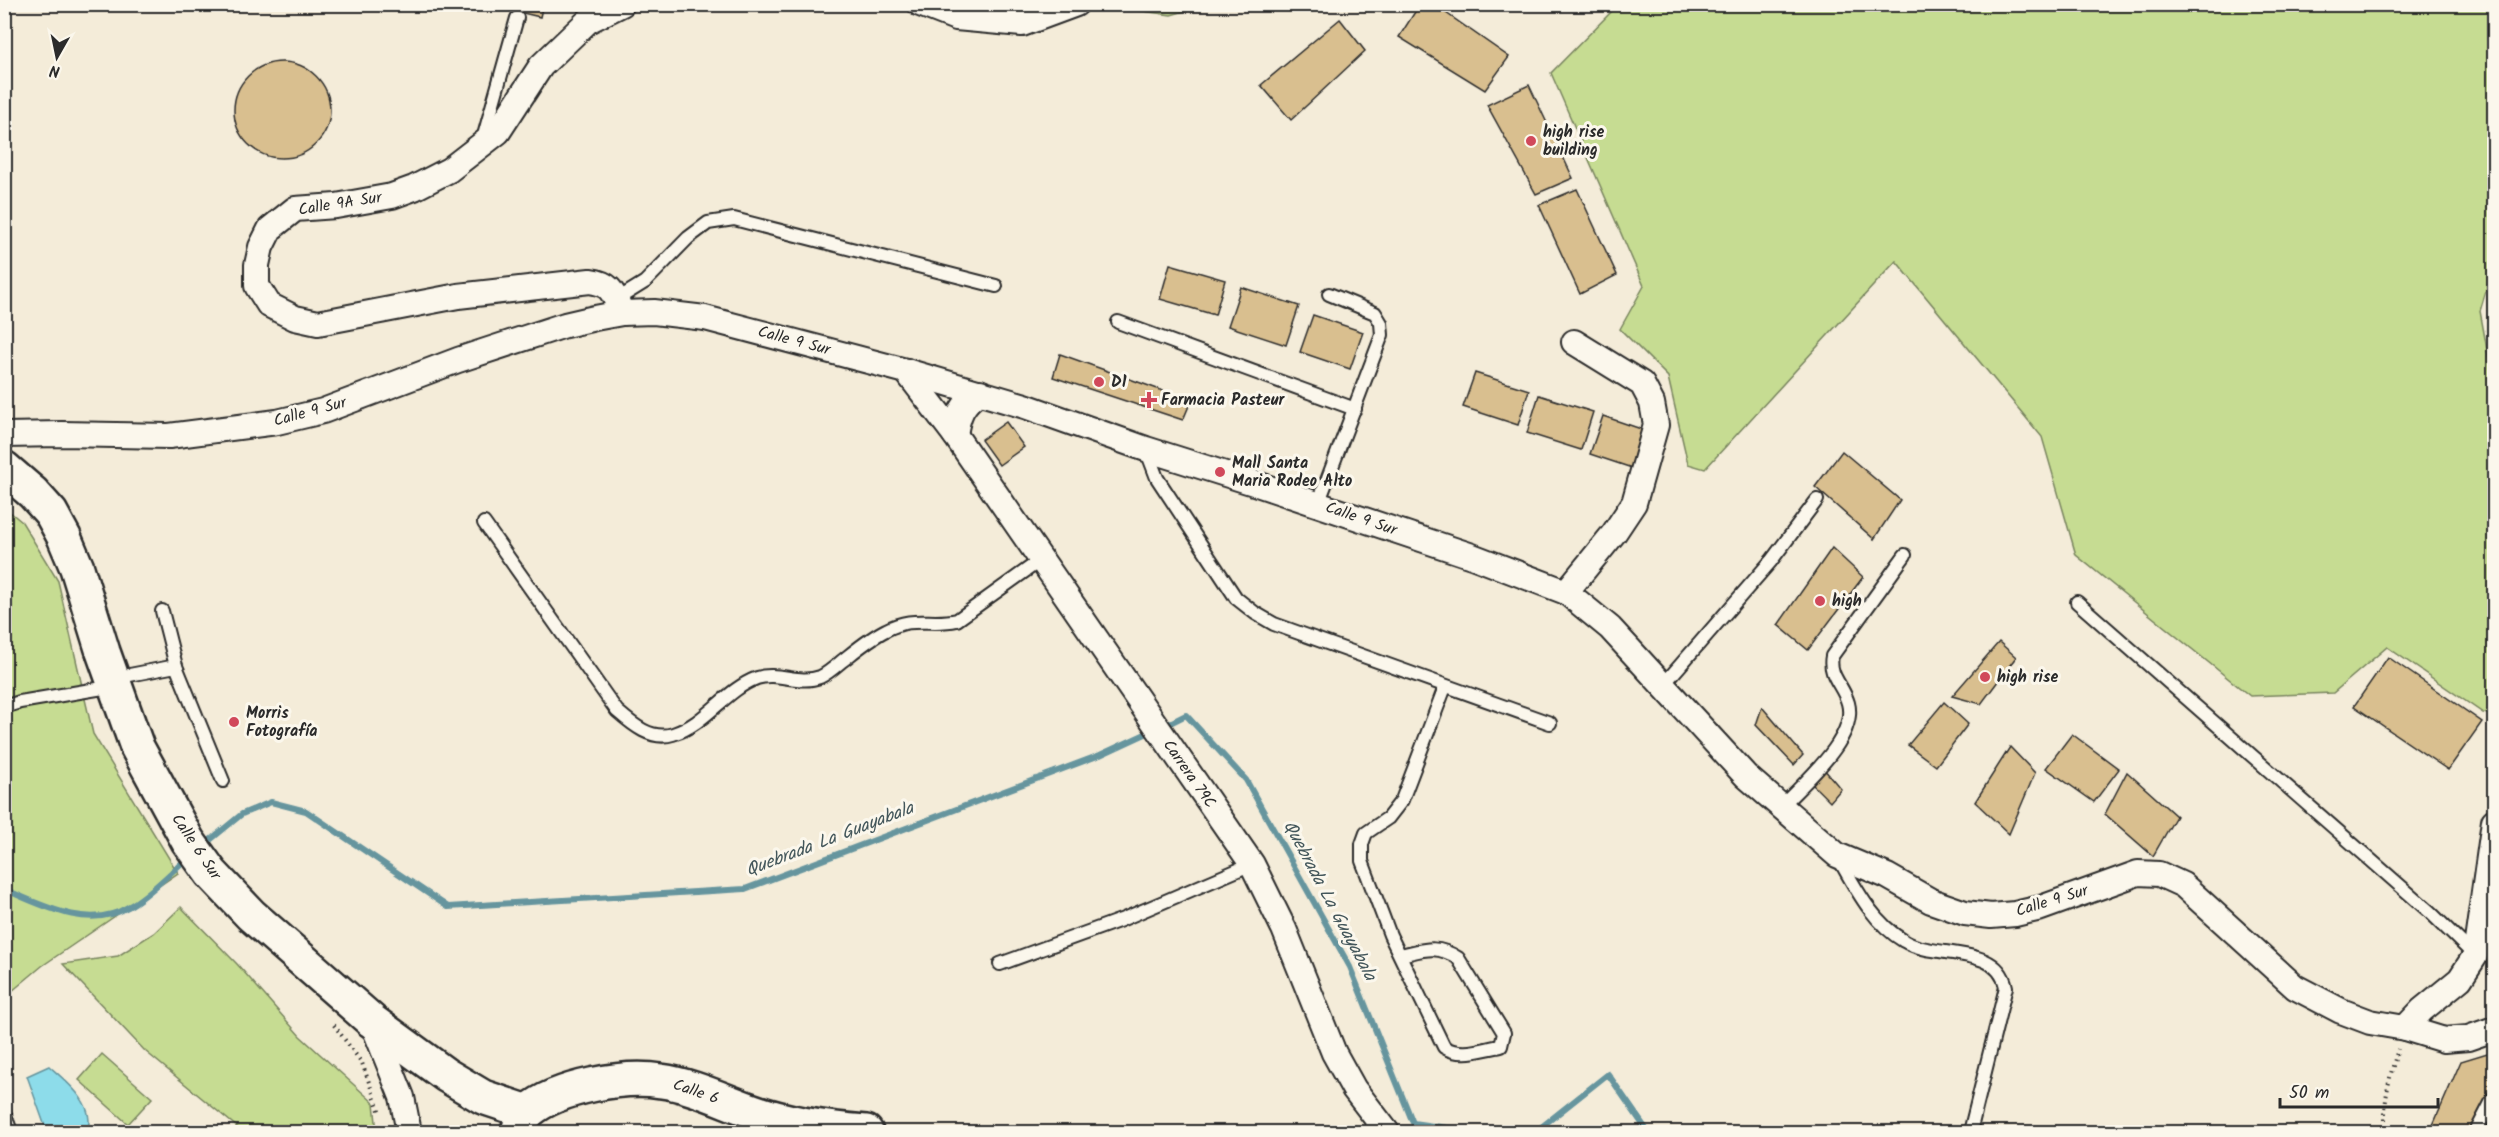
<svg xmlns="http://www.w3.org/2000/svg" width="2499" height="1137" viewBox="0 0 2499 1137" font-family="Kalam,sans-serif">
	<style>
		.green { fill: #c6dc92; stroke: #78845e; stroke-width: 1.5 }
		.water { fill: #8ddcea; stroke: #66959e; stroke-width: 1.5 }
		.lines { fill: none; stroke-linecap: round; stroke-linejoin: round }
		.stream { stroke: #66959e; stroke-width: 6 }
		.building { fill: #d9bf8f; stroke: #2b2b2b; stroke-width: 1.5 }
		.lane-casing { stroke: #2b2b2b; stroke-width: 16 }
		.street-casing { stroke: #2b2b2b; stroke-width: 28 }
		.secondary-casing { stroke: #2b2b2b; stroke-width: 38 }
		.path { stroke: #2b2b2b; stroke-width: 4; stroke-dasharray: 1.5 4.5; stroke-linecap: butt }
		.lane { stroke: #fbf7ec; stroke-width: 12 }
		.street { stroke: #fbf7ec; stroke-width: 24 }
		.secondary { stroke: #fbf7ec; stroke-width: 33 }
		.poi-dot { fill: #d1495b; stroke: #fbf7ec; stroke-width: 2 }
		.labels { text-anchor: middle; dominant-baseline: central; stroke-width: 6; stroke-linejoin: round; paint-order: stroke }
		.poi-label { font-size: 16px; font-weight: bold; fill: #2b2b2b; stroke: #fbf7ec; text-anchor: start }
		.street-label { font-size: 16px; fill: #2b2b2b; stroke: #fbf7ec }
		.water-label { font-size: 18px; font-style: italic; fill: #44575b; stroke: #fbf7ec }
	</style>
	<rect width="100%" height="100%" fill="#f4ecd9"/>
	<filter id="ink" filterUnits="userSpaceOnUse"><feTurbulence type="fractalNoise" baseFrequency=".0167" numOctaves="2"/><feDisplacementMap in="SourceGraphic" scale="12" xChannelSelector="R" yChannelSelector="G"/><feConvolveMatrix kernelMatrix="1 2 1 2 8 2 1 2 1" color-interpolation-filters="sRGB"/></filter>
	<g filter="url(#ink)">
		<g class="green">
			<polygon points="1100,5 1100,4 1206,5 1171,15"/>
			<polygon points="1618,5 2494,5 2494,275 2490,277 2480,311 2494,388 2494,715 2483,713 2387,647 2333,693 2250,696 2076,555 2042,437 1896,261 1705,469 1688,464 1668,377 1620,329 1644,286 1551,73"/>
			<polygon points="4,507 22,522 58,581 93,734 178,873 42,966 5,997"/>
			<polygon points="181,907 237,964 300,1036 374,1103 377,1132 243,1132 145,1051 63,964 118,956 154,933"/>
			<polygon points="102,1054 152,1098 128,1124 79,1080"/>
		</g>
		<path class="water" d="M 49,1066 C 67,1082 97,1105 87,1132 L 47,1132 L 27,1076 Z"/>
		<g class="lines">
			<g class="stream">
				<polyline points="1164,726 1186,715 1246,780 1350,967 1413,1123 1474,1132"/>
				<polyline points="204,845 242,814 271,802 306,811 448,907 745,889 1100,755 1154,730"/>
				<path d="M 4,889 C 41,905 89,931 128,907 C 150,895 169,873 189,857"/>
				<polyline points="1535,1132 1608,1074 1648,1132"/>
			</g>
		</g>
		<g class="building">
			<polygon points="485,4 543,4 540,17"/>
			<polygon points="1420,4 1433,4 1509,57 1485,90 1399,37"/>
			<polygon points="1340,19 1365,51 1291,120 1261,85"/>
			<circle cx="282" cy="110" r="48"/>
			<polygon points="1529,85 1573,178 1536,194 1487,105"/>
			<polygon points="1577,189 1617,275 1580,294 1539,205"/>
			<polygon points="1170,264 1225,280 1215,315 1160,299"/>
			<polygon points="1241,287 1299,306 1286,345 1228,326"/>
			<polygon points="1313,315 1363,332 1350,369 1300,352"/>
			<polygon points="1060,354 1191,401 1183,420 1053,377"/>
			<polygon points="1475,373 1529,390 1518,425 1463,407"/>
			<polygon points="1539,395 1593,412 1581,450 1527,433"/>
			<polygon points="1603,416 1650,432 1638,470 1590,454"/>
			<polygon points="1006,422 1024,447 999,465 981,440"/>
			<polygon points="1842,451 1900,500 1874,539 1815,487"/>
			<polygon points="1832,548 1863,577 1808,650 1778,625"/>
			<polygon points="1999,642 2016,657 1981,704 1952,696"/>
			<polygon points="2388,657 2482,722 2448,770 2354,706"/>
			<polygon points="1944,702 1968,724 1936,766 1908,745"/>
			<polygon points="1762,707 1803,755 1794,765 1756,725"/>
			<polygon points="2072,734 2119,769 2094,802 2046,768"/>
			<polygon points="2010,747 2035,773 2009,834 1975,802"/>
			<polygon points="1823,768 1841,789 1830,802 1812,784"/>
			<polygon points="2127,772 2176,816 2153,856 2105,814"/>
			<polygon points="2494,1051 2494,1132 2430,1132 2461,1061"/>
		</g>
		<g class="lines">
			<defs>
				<g id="lane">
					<polyline points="483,139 517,18"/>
					<polyline points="616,300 645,282 688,238 708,223 734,219 996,286"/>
					<polyline points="1118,322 1355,409"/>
					<polyline points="1146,449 1157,478 1236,598 1255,613 1274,624 1550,723"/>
					<polyline points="1318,504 1382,335 1381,323 1375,313 1329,294"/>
					<path d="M 484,523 L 617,711 C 632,724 651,741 673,734 C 706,724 725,690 757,678 C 777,671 799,685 820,677 C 827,674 835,667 842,661 C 856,650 870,638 886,630 C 914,615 930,626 957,620 L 1042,559"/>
					<polyline points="2077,602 2430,912 2475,956"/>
					<polyline points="162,611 176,666"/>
					<polyline points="114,678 176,666 223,781"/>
					<polyline points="1664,684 1771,561 1817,500"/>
					<polyline points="4,707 20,702 115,686"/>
					<path d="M 1782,806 C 1803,783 1858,738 1848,703 C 1843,685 1828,676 1832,656 L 1905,555"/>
					<path d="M 1839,859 C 1856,889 1873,923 1904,941 C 1935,960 1997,943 2006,987 L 1970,1132"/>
					<path d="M 1400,955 C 1424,950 1436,944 1458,958 L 1504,1033 L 1501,1046 C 1482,1049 1461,1058 1444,1047 L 1390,935 L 1362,861 L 1362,844 L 1366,833 L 1388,818 L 1402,800 L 1445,687"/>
					<polyline points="1000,964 1121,920 1252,864"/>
					<polyline points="4,1112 11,1132"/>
					<polyline points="2476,1132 2494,1097"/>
				</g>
				<g id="street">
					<path d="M 622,4 L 588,21 L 541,66 L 498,132 L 449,170 L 414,188 L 392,196 L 336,206 L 295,209 L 270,229 L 261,247 L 257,265 L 257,286 L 269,305 L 295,318 L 318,323 L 458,296 L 590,281 C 613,284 613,294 622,313"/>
					<polyline points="920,4 956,18 1022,24 1076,4"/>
					<polyline points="906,371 955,435 1252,864 1284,929 1334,1053 1354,1089 1387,1132"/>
					<polyline points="4,435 62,434 169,436 277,422 323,411 458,360 565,325 595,318 622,313 654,312 705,318 906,371 1025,406 1146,449 1257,484 1472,556 1566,592 1610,628 1746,776 1837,855 1887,876 1931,901 1965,913 1991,916 2015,914 2041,908 2138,873 2159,874 2183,885 2295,987 2341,1011 2370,1022 2405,1028 2444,1040 2468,1038 2494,1029"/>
					<path d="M 955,435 C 958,415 962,403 980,392"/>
					<polyline points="1566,592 1614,533 1634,503 1656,425 1652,403 1642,384 1574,342"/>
					<polyline points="372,1022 402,1097 409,1132"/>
					<polyline points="2405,1028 2422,1010 2460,979 2475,956 2494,821"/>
				</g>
				<g id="secondary">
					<polyline points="4,468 33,493 51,513 64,537 77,568 103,652 137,747 188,841 211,873 251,915 372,1021 446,1075 483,1097 528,1112"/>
					<path d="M 518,1131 C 520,1125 524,1116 529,1111 C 558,1087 625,1075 661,1081 C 692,1085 724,1101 753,1111 C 790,1124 827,1129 866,1132"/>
				</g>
			</defs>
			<use href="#lane" class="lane-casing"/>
			<use href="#street" class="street-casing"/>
			<use href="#secondary" class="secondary-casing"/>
			<g class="path">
				<polyline points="334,1025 362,1063 380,1113"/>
				<path d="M 2386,1132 C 2382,1104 2390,1075 2398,1049"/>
			</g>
			<use href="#lane" class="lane"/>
			<use href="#street" class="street"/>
			<use href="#secondary" class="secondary"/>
		</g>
	</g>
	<g class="poi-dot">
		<circle cx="1531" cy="141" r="6"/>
		<circle cx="1099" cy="382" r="6"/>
		<path d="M1146 391h6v6h6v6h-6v6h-6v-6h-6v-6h6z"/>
		<circle cx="1220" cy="472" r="6"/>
		<circle cx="1820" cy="601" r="6"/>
		<circle cx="1985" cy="677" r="6"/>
		<circle cx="234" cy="722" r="6"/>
	</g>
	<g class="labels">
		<g class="poi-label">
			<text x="1543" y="132">high rise<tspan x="1543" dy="18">building</tspan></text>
			<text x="1111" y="382">D1</text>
			<text x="1161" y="400">Farmacia Pasteur</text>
			<text x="1232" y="463">Mall Santa<tspan x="1232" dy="18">Maria Rodeo Alto</tspan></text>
			<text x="1832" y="601">high</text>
			<text x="1997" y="677">high rise</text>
			<text x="246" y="713">Morris<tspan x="246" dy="18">Fotografía</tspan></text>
		</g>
		<g class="street-label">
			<text transform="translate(340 204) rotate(-9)">Calle 9A Sur</text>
			<text transform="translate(794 341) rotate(15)">Calle 9 Sur</text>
			<text transform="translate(310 412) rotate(-15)">Calle 9 Sur</text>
			<text transform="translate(1361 519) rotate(19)">Calle 9 Sur</text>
			<text transform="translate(1189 774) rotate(55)">Carrera 79C</text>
			<text transform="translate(196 847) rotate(56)">Calle 6 Sur</text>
			<text transform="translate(2052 901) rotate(-17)">Calle 9 Sur</text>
			<text transform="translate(696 1092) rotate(19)">Calle 6</text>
		</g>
		<g class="water-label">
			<text transform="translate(830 840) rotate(-21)">Quebrada La Guayabala</text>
			<text transform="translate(1329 901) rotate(62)">Quebrada La Guayabala</text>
		</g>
	</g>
	<rect width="2499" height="1137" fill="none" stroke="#fbf7ec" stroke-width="24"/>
	<rect x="12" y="12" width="2475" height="1113" fill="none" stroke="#2b2b2b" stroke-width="2" filter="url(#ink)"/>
	<g transform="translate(57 57) rotate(189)" stroke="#fbf7ec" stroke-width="4.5" paint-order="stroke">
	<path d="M0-4.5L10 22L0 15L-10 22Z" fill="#2b2b2b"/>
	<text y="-9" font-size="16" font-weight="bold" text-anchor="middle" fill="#2b2b2b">N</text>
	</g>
	<path d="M2280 1098v9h158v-9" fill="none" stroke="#2b2b2b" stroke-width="3"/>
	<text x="2289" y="1098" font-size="18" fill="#2b2b2b" stroke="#fbf7ec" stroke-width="4.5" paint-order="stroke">50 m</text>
</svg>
